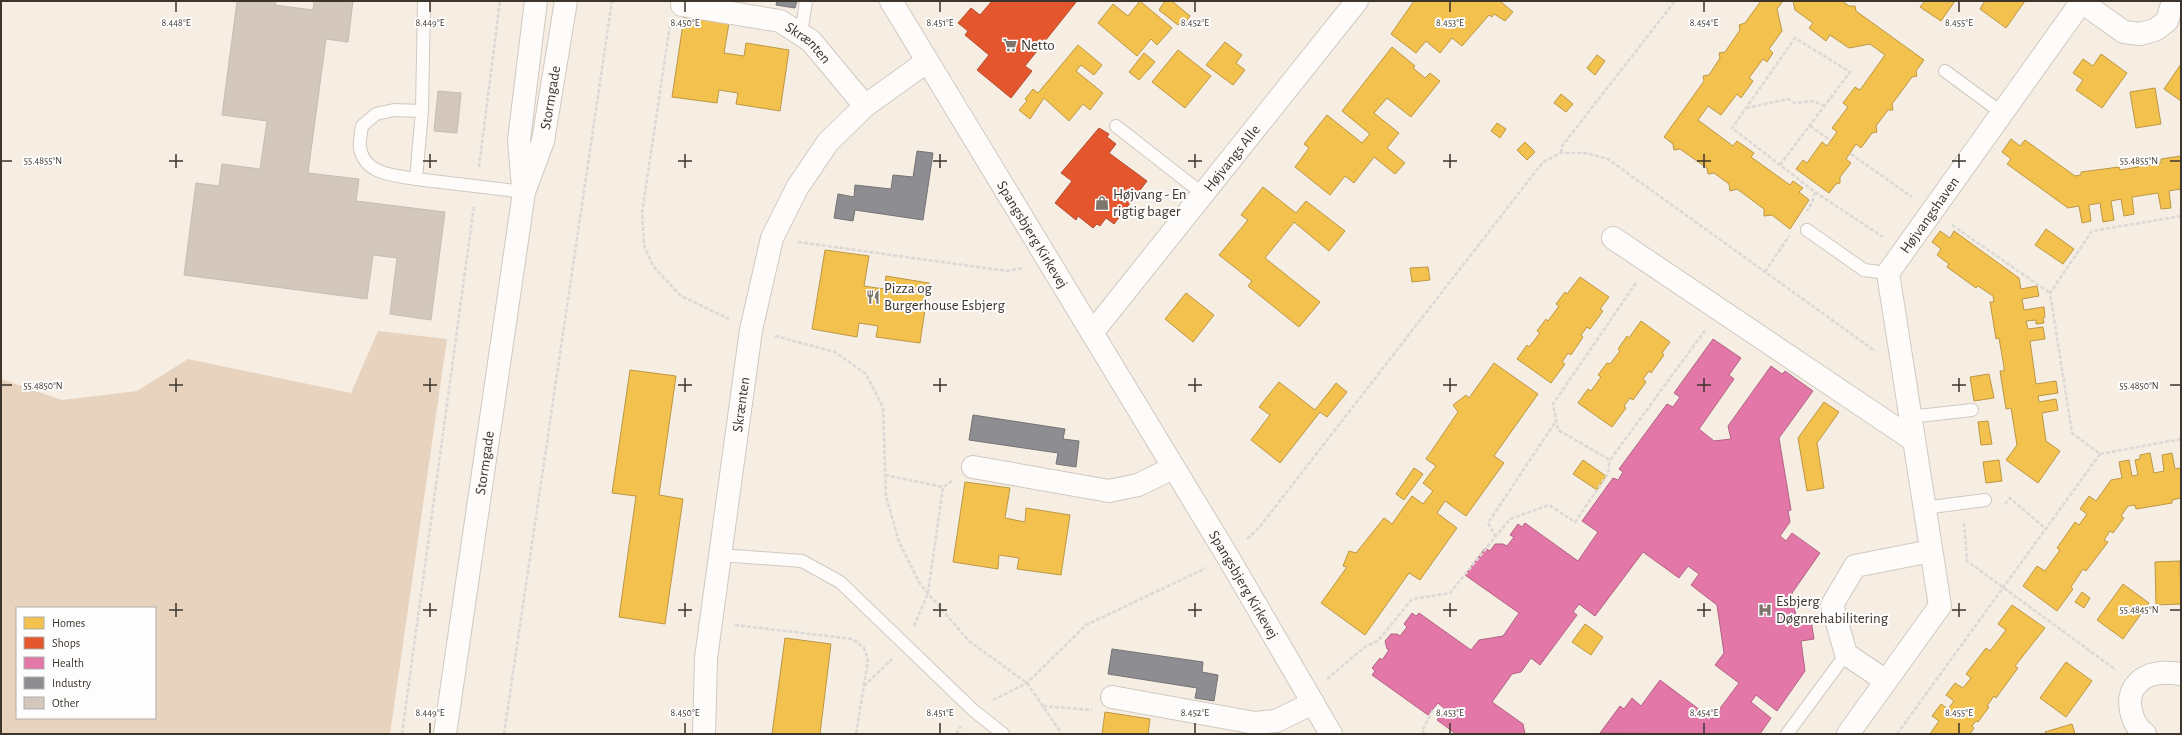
<svg xmlns="http://www.w3.org/2000/svg" width="2182" height="735" viewBox="0 0 2182 735" font-family="'Alegreya Sans',sans-serif">
	<style>
		.green { fill: #e8d4be; fill-rule: evenodd }
		.homes { fill: #f2c14e; stroke: #bc9744 }
		.shops { fill: #e4572e; stroke: #b24d2d }
		.health { fill: #e377a8; stroke: #b16383 }
		.industry { fill: #8d8d92; stroke: #757373 }
		.building { fill: #d3c8bb; stroke: #c5bdb4 }
		.lines { fill: none; stroke-linecap: round; stroke-linejoin: round }
		.service-casing { stroke: #d0c9c0; stroke-width: 14 }
		.minor-casing { stroke: #d0c9c0; stroke-width: 24 }
		.tertiary-casing { stroke: #d0c9c0; stroke-width: 24 }
		.path { stroke: #dbd8d5; stroke-width: 2.5; stroke-dasharray: 4 2; stroke-linecap: butt }
		.service { stroke: #fefcfb; stroke-width: 12 }
		.minor { stroke: #fefcfb; stroke-width: 22 }
		.tertiary { stroke: #fefcfb; stroke-width: 22 }
		.ticks { fill: none; stroke: #3d352c; stroke-width: 1.5 }
		.labels { text-anchor: middle; dominant-baseline: central; stroke-width: 4; stroke-linejoin: round; paint-order: stroke }
		.street-label { font-size: 15px; fill: #3d352c; stroke: #fdfdfd }
		.poi-label { font-size: 15px; fill: #3d352c; stroke: #fdfdfd; text-anchor: start }
		.ticks-label { font-size: 10px; text-anchor: middle; fill: #3d352c; stroke: #fdfdfd; stroke-width: 4; stroke-linejoin: round; paint-order: stroke }
	</style>
	<rect width="100%" height="100%" fill="#f6ede3"/>
	<path class="green" d="M 378,331 L 447,339 L 390,734 L 1,734 L 1,379 L 62,400 L 137,391 L 188,359 L 351,393 ZM 17,608 L 155,608 L 155,718 L 17,718 Z"/>
	<g class="homes">
		<polygon points="1140,1 1172,28 1157,45 1151,39 1137,56 1098,23 1113,4 1128,16"/>
		<polygon points="1165,1 1172,1 1190,16 1183,26 1180,23 1178,25 1159,10"/>
		<polygon points="1414,1 1500,1 1513,12 1505,21 1494,14 1492,17 1489,15 1462,46 1452,38 1440,53 1426,41 1416,53 1391,34"/>
		<polygon points="1761,1 1783,1 1777,9 1782,31 1769,49 1773,53 1767,62 1763,59 1749,78 1753,81 1741,98 1737,94 1721,115 1708,106 1698,120 1733,146 1737,141 1754,153 1751,157 1790,185 1793,181 1803,188 1799,192 1809,200 1790,229 1772,215 1764,216 1764,209 1737,189 1730,191 1729,184 1714,173 1708,174 1707,168 1680,149 1674,150 1673,144 1664,137 1704,81 1703,76 1709,75 1720,58 1719,53 1725,52 1740,30 1739,25 1745,23"/>
		<polygon points="1793,1 1842,1 1849,6 1855,6 1856,11 1924,60 1916,71 1917,76 1912,77 1892,104 1893,110 1888,110 1876,126 1877,132 1872,133 1861,148 1856,144 1846,159 1851,163 1840,177 1840,183 1836,184 1829,193 1796,169 1803,160 1807,163 1822,142 1827,146 1837,132 1832,128 1848,107 1843,103 1855,87 1860,90 1885,55 1870,44 1849,48 1830,35 1826,41 1809,28 1813,23 1795,10"/>
		<polygon points="1925,1 1955,1 1941,21 1920,7"/>
		<polygon points="1985,1 2025,1 2006,28 1980,9"/>
		<polygon points="684,17 729,23 724,53 744,56 746,43 789,50 780,111 736,104 738,93 719,90 717,103 672,97"/>
		<polygon points="1225,42 1242,55 1236,63 1245,70 1233,85 1206,65"/>
		<polygon points="1078,45 1102,65 1094,75 1081,65 1076,71 1103,93 1090,110 1083,104 1069,121 1044,98 1030,119 1019,110 1027,101 1025,99 1033,89 1038,93"/>
		<polygon points="1392,47 1415,66 1413,68 1425,78 1430,73 1440,81 1411,117 1387,98 1374,113 1399,133 1387,148 1405,163 1395,174 1374,157 1354,183 1345,176 1330,195 1295,167 1309,148 1304,144 1327,115 1362,143 1370,134 1342,111"/>
		<polygon points="1178,50 1211,76 1185,108 1152,82"/>
		<polygon points="1144,53 1155,62 1139,80 1129,72"/>
		<polygon points="2101,54 2127,73 2102,108 2076,90 2083,80 2073,73 2083,59 2093,66"/>
		<polygon points="1597,55 1605,61 1595,75 1587,68"/>
		<polygon points="2181,64 2181,101 2164,89"/>
		<polygon points="2155,88 2161,124 2136,128 2130,92"/>
		<polygon points="1561,94 1573,104 1566,112 1554,103"/>
		<polygon points="1497,123 1506,129 1500,138 1491,131"/>
		<polygon points="2011,139 2020,146 2025,140 2075,176 2081,175 2081,172 2119,167 2120,170 2161,163 2161,159 2181,156 2181,198 2180,189 2169,191 2171,208 2161,209 2158,193 2132,197 2134,214 2124,216 2121,199 2111,201 2114,220 2103,222 2100,203 2089,205 2091,221 2082,223 2079,206 2068,208 2007,164 2011,159 2002,152"/>
		<polygon points="1525,142 1535,152 1527,160 1517,150"/>
		<polygon points="1263,187 1296,213 1306,201 1345,231 1329,251 1294,222 1265,258 1320,302 1299,327 1248,286 1252,281 1219,255 1248,220 1241,215"/>
		<polygon points="2046,229 2074,249 2063,264 2035,245"/>
		<polygon points="1940,231 1950,238 1954,231 2019,278 2021,289 2037,286 2039,296 2022,299 2024,310 2044,307 2045,317 2043,318 2044,323 2036,324 2036,320 2026,321 2028,329 2043,327 2045,339 2030,341 2036,384 2056,381 2058,393 2038,396 2039,402 2056,399 2058,410 2042,413 2046,441 2060,451 2038,483 2006,460 2017,445 2011,408 2006,409 2000,371 2004,371 2004,367 1999,338 1996,339 1990,302 1994,302 1993,296 1978,286 1976,288 1947,267 1949,264 1937,255 1941,249 1932,242"/>
		<polygon points="825,250 869,256 864,286 884,289 886,276 929,283 920,343 876,337 878,326 859,323 857,337 812,329"/>
		<polygon points="1428,267 1430,280 1412,282 1410,268"/>
		<polygon points="1580,277 1609,297 1600,309 1603,311 1590,329 1587,327 1581,335 1583,337 1571,355 1568,353 1562,362 1565,364 1551,383 1517,359 1527,345 1529,347 1540,333 1537,331 1546,319 1548,321 1559,306 1556,304 1565,292 1567,294"/>
		<polygon points="1186,293 1214,315 1193,342 1165,319"/>
		<polygon points="1641,321 1670,342 1662,353 1664,355 1651,373 1649,371 1643,379 1646,382 1633,400 1630,398 1624,406 1626,408 1612,427 1578,403 1588,389 1591,391 1601,377 1598,375 1607,363 1610,364 1620,351 1618,349 1627,336 1629,338"/>
		<polygon points="1494,363 1538,394 1494,456 1504,463 1466,516 1445,501 1437,513 1457,528 1420,580 1409,573 1365,635 1321,603 1347,567 1343,566 1349,551 1356,553 1384,518 1392,524 1412,496 1423,504 1433,491 1423,483 1436,466 1426,459 1458,412 1453,405 1466,395 1469,398"/>
		<polygon points="630,370 676,376 659,495 683,499 665,624 619,617 636,496 612,493"/>
		<polygon points="1989,374 1994,398 1974,401 1970,377"/>
		<polygon points="1279,382 1315,410 1336,383 1347,392 1327,417 1320,412 1280,463 1251,440 1270,415 1259,407"/>
		<polygon points="1824,402 1839,412 1817,443 1824,488 1807,491 1798,438"/>
		<polygon points="1988,421 1992,444 1981,445 1978,422"/>
		<polygon points="2150,453 2154,473 2164,471 2162,455 2172,453 2175,469 2181,468 2181,498 2172,500 2172,503 2136,509 2135,505 2128,506 2121,516 2124,518 2113,533 2110,531 2104,540 2108,542 2086,571 2083,569 2071,587 2073,589 2057,611 2023,586 2037,566 2045,571 2060,550 2057,548 2075,522 2079,525 2087,514 2080,509 2089,496 2096,501 2111,480 2122,478 2119,462 2129,460 2132,476 2138,475 2135,460 2140,459 2140,455"/>
		<polygon points="1583,460 1606,476 1597,490 1573,474"/>
		<polygon points="1999,460 2002,481 1986,483 1983,462"/>
		<polygon points="1414,468 1423,474 1404,500 1396,494"/>
		<polygon points="965,482 1010,488 1005,518 1025,522 1026,508 1070,515 1061,575 1017,569 1019,558 999,555 998,569 953,562"/>
		<polygon points="2180,561 2181,604 2156,605 2155,562"/>
		<polygon points="2123,584 2149,603 2123,639 2097,620"/>
		<polygon points="2082,592 2090,598 2084,608 2075,602"/>
		<polygon points="2012,605 2045,628 2015,666 2018,668 1996,698 1994,696 1987,706 1989,707 1978,722 1976,721 1972,726 1974,728 1970,734 1930,734 1939,721 1932,716 1941,704 1948,709 1954,701 1946,695 1955,683 1963,688 1971,678 1966,674 1986,648 1990,651 2006,630 1998,624"/>
		<polygon points="1585,624 1603,637 1591,655 1572,642"/>
		<polygon points="785,638 831,644 820,734 772,734"/>
		<polygon points="2066,662 2092,681 2066,717 2040,698"/>
		<polygon points="1105,712 1150,719 1148,734 1102,734"/>
		<polygon points="2072,724 2075,734 2046,734 2045,732"/>
	</g>
	<g class="shops">
		<polygon points="992,1 1077,1 1025,66 1032,71 1011,98 977,70 989,55 965,35 968,31 958,23 971,8 980,15"/>
		<polygon points="1099,128 1109,134 1107,137 1116,144 1109,153 1147,181 1114,224 1106,218 1100,226 1097,224 1093,228 1078,216 1076,220 1055,203 1072,181 1061,173"/>
	</g>
	<polygon class="health" points="1713,339 1741,358 1729,375 1734,379 1699,429 1714,441 1731,439 1728,426 1771,366 1782,374 1785,371 1813,391 1779,438 1791,510 1788,511 1790,522 1780,536 1786,541 1792,533 1820,553 1792,593 1797,622 1811,620 1814,639 1801,641 1805,671 1777,711 1756,695 1751,702 1771,718 1760,734 1600,733 1620,706 1624,709 1632,698 1641,706 1660,680 1712,719 1739,683 1715,665 1724,653 1717,605 1691,585 1699,574 1688,566 1679,578 1643,552 1595,616 1579,604 1573,612 1577,615 1540,665 1531,658 1521,672 1512,674 1492,702 1523,724 1525,734 1456,734 1437,720 1445,709 1438,703 1428,715 1372,675 1375,671 1372,668 1380,658 1382,660 1389,650 1387,649 1385,641 1391,634 1397,634 1400,636 1407,627 1404,624 1412,613 1416,616 1419,613 1471,650 1479,640 1503,636 1519,613 1465,575 1485,548 1490,551 1495,544 1503,544 1507,546 1514,537 1510,535 1518,524 1522,527 1525,523 1578,561 1598,532 1582,521 1613,478 1618,480 1623,472 1619,469 1667,404 1673,407 1680,397 1674,393"/>
	<g class="industry">
		<polygon points="777,1 797,1 795,8 776,5"/>
		<polygon points="917,151 933,153 923,220 855,210 853,221 834,218 838,194 854,197 855,185 891,189 893,175 913,177"/>
		<polygon points="973,415 1065,429 1063,439 1079,441 1076,467 1056,464 1058,453 969,440"/>
		<polygon points="1112,649 1203,662 1202,672 1218,675 1214,701 1195,698 1197,688 1108,674"/>
	</g>
	<g class="building">
		<polygon points="237,1 276,1 275,5 313,10 314,1 353,1 348,42 326,39 308,173 359,179 356,201 445,212 431,320 390,314 397,258 373,255 367,299 184,275 196,183 219,186 222,164 260,169 267,121 222,115"/>
		<polygon points="438,91 461,93 457,133 434,131"/>
	</g>
	<g class="lines">
		<defs>
			<g id="service">
				<polyline points="424,1 422,111 416,179 524,192"/>
				<polyline points="801,35 806,1"/>
				<polyline points="1945,71 2002,113"/>
				<polyline points="1116,126 1203,194"/>
				<path d="M 416,179 C 394,175 365,175 360,148 C 359,142 361,133 362,126 L 376,114 L 394,110 L 422,111"/>
				<polyline points="1807,230 1864,270 1888,273"/>
				<polyline points="1909,417 1972,410"/>
				<polyline points="1924,508 1985,500"/>
				<polyline points="720,555 802,561 840,582 973,710 1003,734"/>
				<polyline points="1787,734 1846,654"/>
			</g>
			<g id="minor">
				<polyline points="2080,1 2124,32 2140,34 2155,30 2167,21 2173,1"/>
				<path id="s1" d="M 682,5 L 780,21 L 811,41 L 865,106"/>
				<polyline points="1613,238 1912,439"/>
				<path id="s2" d="M 1092,333 L 1357,1"/>
				<polyline points="973,467 1109,491 1138,485 1173,468"/>
				<polyline points="1886,681 1846,654 1832,605 1855,566 1931,551"/>
				<polyline points="1112,697 1255,723 1276,721 1313,703"/>
				<path id="s3" d="M 704,734 L 706,658 L 751,330 L 772,238 L 797,188 L 828,142 L 865,106 L 926,62"/>
				<path id="s4" d="M 1848,734 L 1940,606 L 1888,273 L 2082,1"/>
				<path d="M 2145,734 C 2131,724 2124,697 2137,684 C 2148,671 2166,672 2181,674"/>
			</g>
			<g id="tertiary">
				<path id="s5" d="M 891,1 L 1228,557 L 1331,734"/>
				<polyline points="523,187 519,140 536,1"/>
				<path id="s6" d="M 445,734 L 524,192 L 543,141 L 566,1"/>
			</g>
		</defs>
		<use href="#service" class="service-casing"/>
		<use href="#minor" class="minor-casing"/>
		<use href="#tertiary" class="tertiary-casing"/>
		<g class="path">
			<polyline points="670,25 642,213 644,245 653,266 681,296 729,319"/>
			<polyline points="1746,108 1788,99 1795,103 1813,101 1825,106"/>
			<polyline points="1810,126 1830,140"/>
			<polyline points="1561,153 1562,146 1675,1"/>
			<polyline points="1851,154 1912,197"/>
			<polyline points="1780,165 1850,72 1795,38 1732,128 1815,192 1812,203 1807,211"/>
			<polyline points="479,167 500,1"/>
			<polyline points="1815,192 1883,237"/>
			<polyline points="2181,216 2092,231 2050,293 2072,433 2100,454 2181,439"/>
			<polyline points="1952,225 2050,293"/>
			<polyline points="798,242 1007,271 1023,268"/>
			<polyline points="1765,272 1789,236"/>
			<polyline points="1636,283 1553,404 1558,430 1610,460 1706,329"/>
			<polyline points="775,336 835,352 866,374 883,407 886,496 899,542 920,584 969,641 1027,683 1062,734"/>
			<polyline points="885,475 943,487 952,481"/>
			<polyline points="2005,504 2010,498 2046,529"/>
			<polyline points="1964,523 1967,561 2116,670"/>
			<polyline points="1496,537 1488,523 1556,421"/>
			<polyline points="1247,539 1258,529 1543,162 1561,153 1586,153 1608,159 1875,351"/>
			<polyline points="735,625 853,639 864,648 868,660 856,734"/>
			<polyline points="914,626 928,593 943,487"/>
			<polyline points="1327,679 1366,646 1378,641 1412,599 1450,593 1510,519 1549,505 1575,522 1608,474 1610,460"/>
			<polyline points="864,686 892,659"/>
			<polyline points="993,700 1027,683 1086,625 1206,568"/>
			<polyline points="1043,706 1092,710"/>
			<polyline points="402,734 474,206"/>
			<polyline points="504,734 612,1"/>
			<polyline points="956,734 961,726"/>
			<polyline points="1425,734 1422,731 1433,710"/>
			<polyline points="1897,734 2100,454"/>
		</g>
		<use href="#service" class="service"/>
		<use href="#minor" class="minor"/>
		<use href="#tertiary" class="tertiary"/>
	</g>
	<path class="ticks" d="M 176,2 L 176,12M 430,2 L 430,12M 685,2 L 685,12M 940,2 L 940,12M 1195,2 L 1195,12M 1450,2 L 1450,12M 1704,2 L 1704,12M 1959,2 L 1959,12M 176,154 L 176,168M 430,154 L 430,168M 685,154 L 685,168M 940,154 L 940,168M 1195,154 L 1195,168M 1450,154 L 1450,168M 1704,154 L 1704,168M 1959,154 L 1959,168M 2,161 L 12,161M 169,161 L 183,161M 423,161 L 437,161M 678,161 L 692,161M 933,161 L 947,161M 1188,161 L 1202,161M 1443,161 L 1457,161M 1697,161 L 1711,161M 1952,161 L 1966,161M 2170,161 L 2180,161M 176,378 L 176,392M 430,378 L 430,392M 685,378 L 685,392M 940,378 L 940,392M 1195,378 L 1195,392M 1450,378 L 1450,392M 1704,378 L 1704,392M 1959,378 L 1959,392M 2,385 L 12,385M 169,385 L 183,385M 423,385 L 437,385M 678,385 L 692,385M 933,385 L 947,385M 1188,385 L 1202,385M 1443,385 L 1457,385M 1697,385 L 1711,385M 1952,385 L 1966,385M 2170,385 L 2180,385M 176,603 L 176,617M 430,603 L 430,617M 685,603 L 685,617M 940,603 L 940,617M 1195,603 L 1195,617M 1450,603 L 1450,617M 1704,603 L 1704,617M 1959,603 L 1959,617M 169,610 L 183,610M 423,610 L 437,610M 678,610 L 692,610M 933,610 L 947,610M 1188,610 L 1202,610M 1443,610 L 1457,610M 1697,610 L 1711,610M 1952,610 L 1966,610M 2170,610 L 2180,610M 430,723 L 430,733M 685,723 L 685,733M 940,723 L 940,733M 1195,723 L 1195,733M 1450,723 L 1450,733M 1704,723 L 1704,733M 1959,723 L 1959,733"/>
	<defs>
		<symbol id="supermarket-bare" viewBox="-9 -9 18 18"><path d="M-6-5.5h2.5l.6 2H6L4.5 2H-2.5L-4.4-4H-6ZM-1.5 3.2a1.3 1.3 0 1 0 .1 0ZM3 3.2a1.3 1.3 0 1 0 .1 0Z" fill="#7e756c" stroke="#fdfdfd" stroke-width="2.5" paint-order="stroke"/></symbol>
		<symbol id="shop-bare" viewBox="-9 -9 18 18"><path d="M-5-2.5h2.3a2.7 3.5 0 0 1 5.4 0H5L5.5 6h-11ZM-1.5-2.5h3a1.5 2.3 0 0 0-3 0Z" fill="#7e756c" stroke="#fdfdfd" stroke-width="2.5" paint-order="stroke"/></symbol>
		<symbol id="restaurant-bare" viewBox="-9 -9 18 18"><path d="M-5-6h1v4h1v-4h1v4h1v-4h1v5L-1.5 .5V6h-2V.5L-5-1ZM5-6V6H3V1.5H1.5Q1.5-4 5-6Z" fill="#7e756c" stroke="#fdfdfd" stroke-width="2.5" paint-order="stroke"/></symbol>
		<symbol id="hospital-bare" viewBox="-9 -9 18 18"><path d="M-5-5h3v3.5h4V-5h3V5h-3V1.5h-4V5h-3Z" fill="#7e756c" stroke="#fdfdfd" stroke-width="2.5" paint-order="stroke"/></symbol>
	</defs>
	<g fill-rule="evenodd">
		<use href="#supermarket-bare" x="1000" y="35" width="20" height="20"/>
		<use href="#shop-bare" x="1092" y="193" width="20" height="20"/>
		<use href="#restaurant-bare" x="863" y="287" width="20" height="20"/>
		<use href="#hospital-bare" x="1755" y="600" width="20" height="20"/>
	</g>
	<g class="labels">
		<g class="street-label">
			<text stroke="none"><textPath href="#s1" startOffset="135">Skrænten</textPath></text>
			<text stroke="none"><textPath href="#s6" startOffset="646">Stormgade</textPath></text>
			<text stroke="none"><textPath href="#s2" startOffset="224">Højvangs Alle</textPath></text>
			<text stroke="none"><textPath href="#s4" startOffset="566">Højvangshaven</textPath></text>
			<text stroke="none"><textPath href="#s5" startOffset="273">Spangsbjerg Kirkevej</textPath></text>
			<text stroke="none"><textPath href="#s3" startOffset="332">Skrænten</textPath></text>
			<text stroke="none"><textPath href="#s6" startOffset="274">Stormgade</textPath></text>
			<text stroke="none"><textPath href="#s5" startOffset="682">Spangsbjerg Kirkevej</textPath></text>
		</g>
		<g class="poi-label">
			<text x="1021" y="45">Netto</text>
			<text x="1113" y="194">Højvang - En<tspan x="1113" dy="17">rigtig bager</tspan></text>
			<text x="884" y="288">Pizza og<tspan x="884" dy="17">Burgerhouse Esbjerg</tspan></text>
			<text x="1776" y="601">Esbjerg<tspan x="1776" dy="17">Døgnrehabilitering</tspan></text>
		</g>
	</g>
	<g class="ticks-label">
		<text x="176" y="26">8.448°E</text>
		<text x="430" y="26">8.449°E</text>
		<text x="685" y="26">8.450°E</text>
		<text x="940" y="26">8.451°E</text>
		<text x="1195" y="26">8.452°E</text>
		<text x="1450" y="26">8.453°E</text>
		<text x="1704" y="26">8.454°E</text>
		<text x="1959" y="26">8.455°E</text>
		<text x="43" y="164">55.4855°N</text>
		<text x="2139" y="164">55.4855°N</text>
		<text x="43" y="389">55.4850°N</text>
		<text x="2139" y="389">55.4850°N</text>
		<text x="2139" y="613">55.4845°N</text>
		<text x="430" y="716">8.449°E</text>
		<text x="685" y="716">8.450°E</text>
		<text x="940" y="716">8.451°E</text>
		<text x="1195" y="716">8.452°E</text>
		<text x="1450" y="716">8.453°E</text>
		<text x="1704" y="716">8.454°E</text>
		<text x="1959" y="716">8.455°E</text>
	</g>
	<rect width="2182" height="735" fill="none" stroke="#3d352c" stroke-width="4"/>
	<rect x="16" y="607" width="140" height="112" fill="#fdfdfd" stroke="#b0ada9"/>
	<rect x="24" y="617" width="20" height="12" fill="#f2c14e" stroke="#b0ada9"/>
	<text x="52" y="627" font-size="12" fill="#3d352c">Homes</text>
	<rect x="24" y="637" width="20" height="12" fill="#e4572e" stroke="#b0ada9"/>
	<text x="52" y="647" font-size="12" fill="#3d352c">Shops</text>
	<rect x="24" y="657" width="20" height="12" fill="#e377a8" stroke="#b0ada9"/>
	<text x="52" y="667" font-size="12" fill="#3d352c">Health</text>
	<rect x="24" y="677" width="20" height="12" fill="#8d8d92" stroke="#b0ada9"/>
	<text x="52" y="687" font-size="12" fill="#3d352c">Industry</text>
	<rect x="24" y="697" width="20" height="12" fill="#d3c8bb" stroke="#b0ada9"/>
	<text x="52" y="707" font-size="12" fill="#3d352c">Other</text>
</svg>
